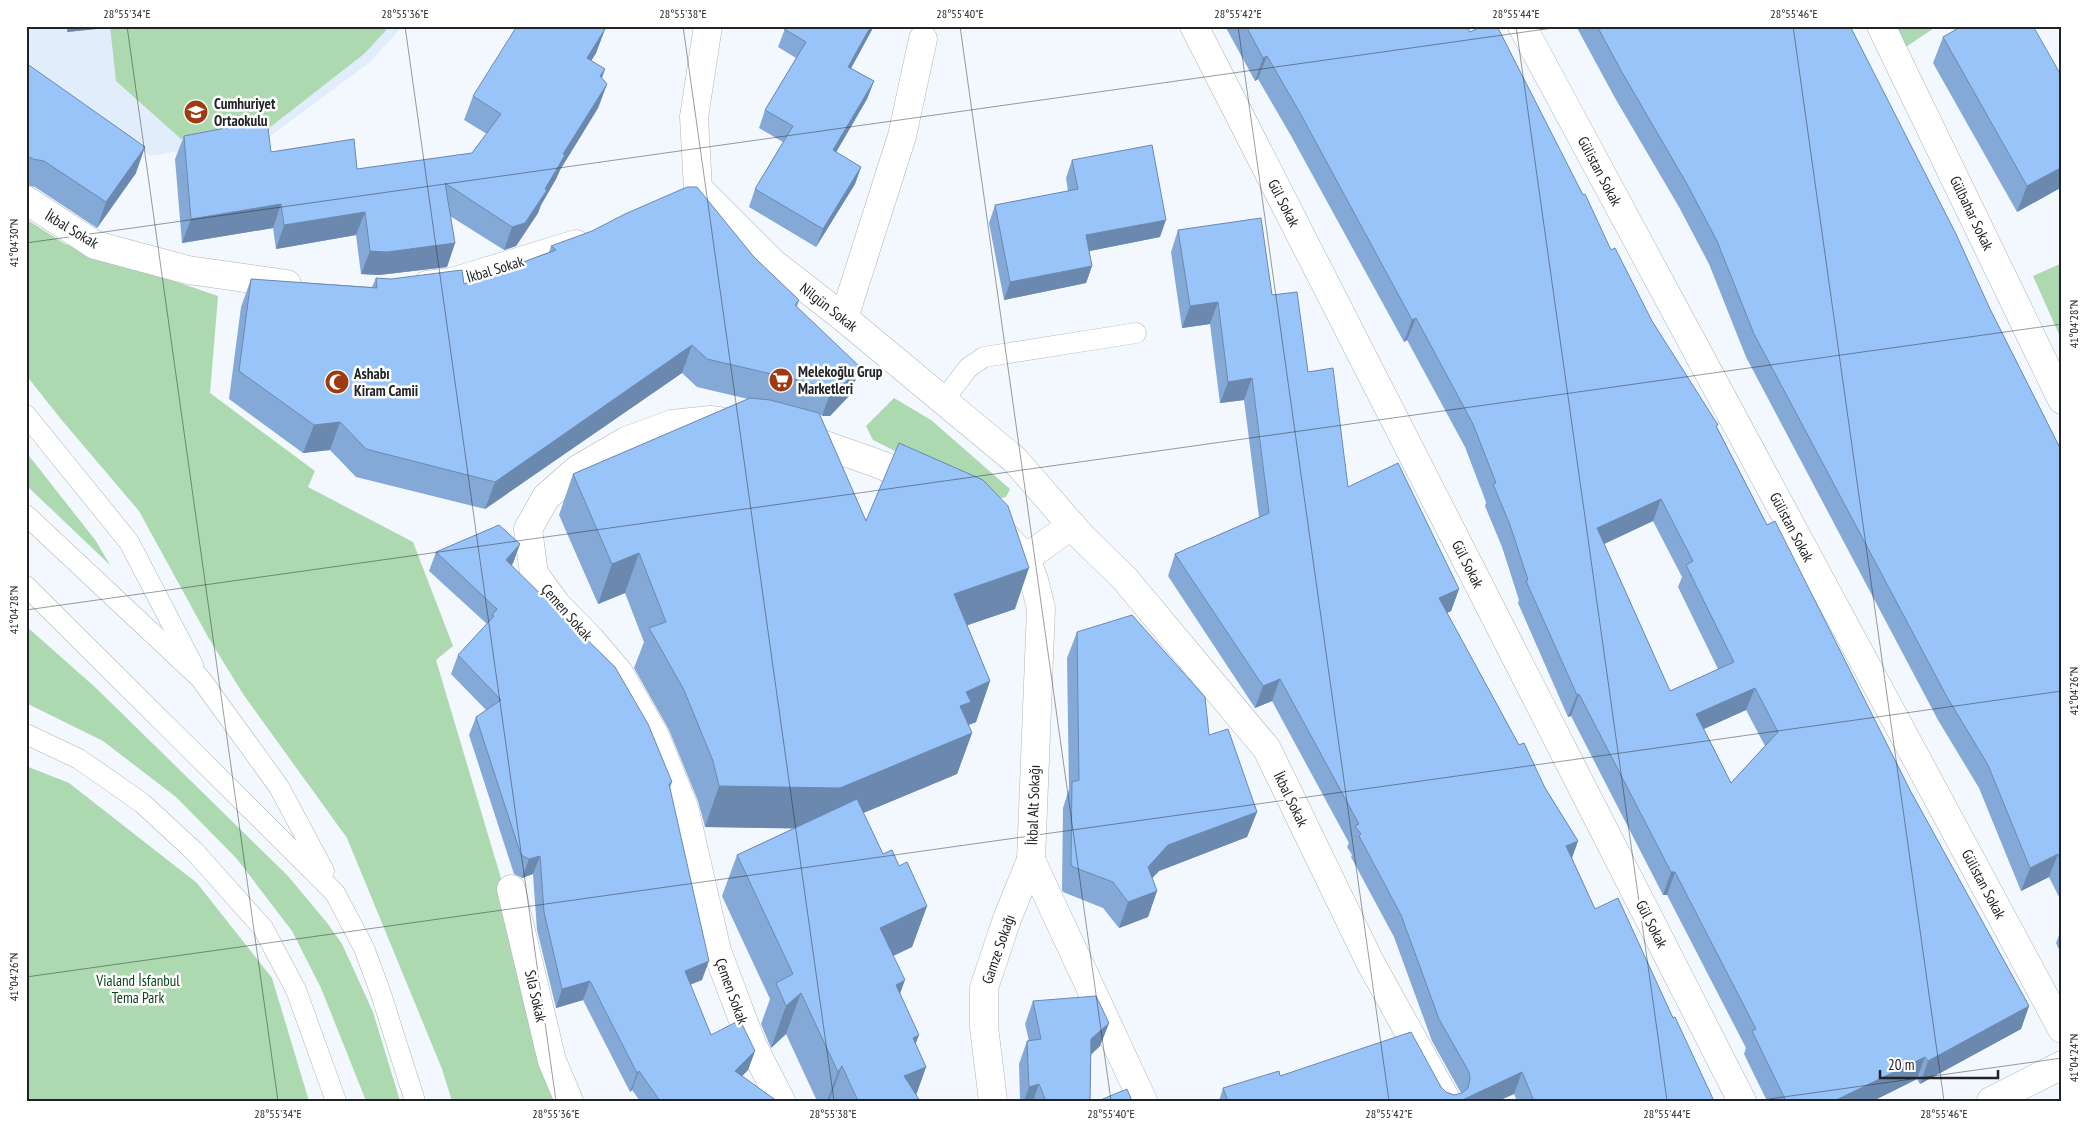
<svg xmlns="http://www.w3.org/2000/svg" width="2088" height="1127" viewBox="0 0 2088 1127" font-family="'PT Sans Narrow',sans-serif">
	<style>
		.built { fill: #e2edfb }
		.green { fill: #acd9b0 }
		.lines { fill: none; stroke-linecap: round; stroke-linejoin: round }
		.lane-casing { stroke: #aeb4bb; stroke-width: 21 }
		.street-casing { stroke: #aeb4bb; stroke-width: 29 }
		.lane { stroke: #fff; stroke-width: 20 }
		.street { stroke: #fff; stroke-width: 28 }
		.wall { fill: #84a9d6; fill-rule: evenodd }
		.shaded-wall { fill: #6b89ae }
		.building { fill: #99c4f9; stroke: #6b89ae; fill-rule: evenodd }
		.ticks { fill: none; stroke: #212326; stroke-width: 1; stroke-opacity: 0.45 }
		.labels { text-anchor: middle; dominant-baseline: central; stroke-width: 5; stroke-linejoin: round; paint-order: stroke }
		.poi-label { font-size: 15px; font-weight: bold; fill: #212326; stroke: #fff; text-anchor: start }
		.street-label { font-size: 15px; fill: #212326; stroke: #fff }
		.park-label { font-size: 15px; fill: #074416; stroke: #fff }
		.neatline { fill: none; stroke: #212326; stroke-width: 2 }
		.ticks-label { font-size: 12px; text-anchor: middle; fill: #212326 }
	</style>
	<rect width="100%" height="100%" fill="#f3f8fe"/>
	<polygon class="built" points="26,26 403,26 369,63 269,137 150,156 56,87 26,60"/>
	<g class="green">
		<polygon points="110,26 390,26 364,54 269,128 181,139 116,81"/>
		<polygon points="1895,26 1937,26 1906,47"/>
		<polygon points="26,219 65,244 218,296 210,393 315,471 308,487 413,542 453,646 436,660 514,922 560,1101 452,1101 442,1069 347,838 243,694 208,637 139,511 60,418 26,375"/>
		<polygon points="2062,263 2062,341 2033,276"/>
		<polygon points="894,398 931,420 1010,489 1006,497 993,500 873,440 866,426"/>
		<polygon points="26,452 96,541 110,565 26,485"/>
		<polygon points="26,626 96,688 288,876 328,924 342,944 373,1012 400,1101 366,1101 321,988 292,931 237,859 176,797 103,741 26,703"/>
		<polygon points="26,766 69,783 197,883 272,978 309,1101 26,1101"/>
	</g>
	<g class="lines">
		<defs>
			<g id="lane">
				<polyline points="943,401 968,368 984,357 1136,333"/>
				<polyline points="26,415 129,542 193,665"/>
				<polyline points="26,515 200,678 279,787 324,871"/>
				<polyline points="26,586 335,893 364,948 381,994 415,1101"/>
				<polyline points="26,734 79,759 142,803 194,851 263,928 296,990 336,1101"/>
			</g>
			<g id="street">
				<polyline points="708,26 694,117 698,188 773,263 844,318 1015,460 1080,535 1125,579 1267,749 1370,962 1447,1101"/>
				<polyline points="1194,26 1742,1101"/>
				<polyline points="1522,26 2062,1029"/>
				<polyline points="1881,26 2062,400"/>
				<polyline points="26,200 95,245 188,270 287,284"/>
				<polyline points="427,285 452,282 576,244"/>
				<polyline points="844,318 902,136 923,39"/>
				<polyline points="733,423 710,420 672,424 626,441 578,469 546,497 528,529 534,574 557,605 591,640 619,673 655,736 684,807 717,951 752,1044 781,1101"/>
				<polyline points="799,436 876,463 923,482"/>
				<polyline points="1000,531 1026,558 1034,580 1041,608 1031,860 1143,1101"/>
				<polyline points="1026,558 1072,525"/>
				<polyline points="511,889 552,1061 569,1101"/>
				<polyline points="993,1101 984,1027 984,988 1007,919 1031,860"/>
				<polyline points="1991,1101 2062,1065"/>
			</g>
		</defs>
		<use href="#lane" class="lane-casing"/>
		<use href="#street" class="street-casing"/>
		<use href="#lane" class="lane"/>
		<use href="#street" class="street"/>
	</g>
	<g class="wall">
		<polygon points="67,26 107,26 106,28 67,32"/>
		<polygon points="786,26 874,26 851,68 874,81 867,99 836,152 861,167 855,184 816,247 749,207 755,189 783,142 759,128 765,110 796,58 778,47"/>
		<path d="M 1225,26 L 1467,26 L 1470,32 L 1611,250 L 1652,321 L 1717,427 L 1767,525 L 1911,792 L 2029,1006 L 2021,1029 L 1920,1084 L 1917,1079 L 1873,1101 L 1767,1101 L 1744,1054 L 1746,1048 L 1667,895 L 1663,895 L 1571,716 L 1568,717 L 1518,603 L 1519,600 L 1502,547 L 1485,506 L 1486,502 L 1465,447 L 1407,340 L 1404,342 L 1290,134 L 1258,79 L 1255,81 ZM 1653,521 L 1682,577 L 1678,587 L 1718,669 L 1670,691 L 1604,544 ZM 1746,710 L 1765,746 L 1731,783 L 1704,729 Z"/>
		<polygon points="1576,26 1850,26 1990,309 2062,452 2062,903 2049,877 2021,891 1979,788 1938,720 1746,357 1709,264 1679,207 1615,98"/>
		<polygon points="605,29 596,53 591,61 605,69 602,78 607,84 598,108 560,170 556,179 541,205 538,213 516,246 504,250 450,216 455,243 447,267 379,275 361,274 356,235 276,249 273,228 182,243 175,159 184,136 357,169 472,153 487,134 464,120 473,96"/>
		<polygon points="1943,37 2062,187 2017,212 1933,63"/>
		<polygon points="26,63 136,173 97,228 35,187 26,185"/>
		<polygon points="1072,160 1160,237 1089,251 1092,266 1086,283 1004,300 989,223 995,205 1068,191 1066,178"/>
		<polygon points="1178,230 1272,295 1308,372 1348,487 1459,589 1451,611 1447,613 1519,745 1578,841 1572,858 1595,909 1673,1018 1714,1101 1517,1101 1514,1094 1498,1101 1219,1101 1223,1088 1280,1076 1441,1087 1446,1092 1454,1095 1461,1093 1432,1041 1394,937 1351,857 1352,855 1347,847 1349,843 1272,701 1255,708 1168,576 1175,554 1259,517 1244,400 1220,403 1210,324 1182,328 1171,252"/>
		<polygon points="551,246 754,257 799,300 797,307 850,395 830,416 820,415 866,521 1015,609 967,625 990,681 976,722 968,725 972,733 957,774 863,813 883,854 899,866 927,906 912,947 893,956 900,994 916,1044 926,1067 916,1095 920,1101 817,1101 786,1034 771,1048 761,1024 770,999 722,896 737,855 794,828 705,827 698,801 669,730 634,668 644,642 625,593 598,604 559,515 573,474 748,399 697,387 682,373 485,509 356,477 330,450 303,453 229,399 241,307 251,279 372,287 376,278 464,284 549,252"/>
		<polygon points="520,544 513,563 512,565 672,782 670,788 702,980 690,985 711,1035 755,1051 748,1070 742,1076 777,1101 640,1101 632,1090 630,1092 583,1000 556,1008 537,930 533,874 522,878 514,874 469,735 476,717 486,710 451,674 458,655 487,624 429,571 436,552"/>
		<polygon points="1077,632 1209,735 1257,812 1247,837 1159,871 1152,878 1157,891 1148,917 1119,928 1103,908 1063,892 1062,890 1063,808 1069,789 1067,658"/>
		<polygon points="2062,927 2062,956 2056,943"/>
		<polygon points="1033,1001 1109,1023 1100,1046 1091,1055 1090,1101 1020,1101 1019,1064 1027,1041 1029,1041 1025,1024"/>
	</g>
	<g class="shaded-wall">
		<polygon points="70,26 107,26 106,28 67,32"/>
		<polygon points="871,26 874,26 842,85 848,67"/>
		<polygon points="605,29 596,53 578,82 587,58"/>
		<polygon points="1267,56 1258,79 1255,81 1263,58"/>
		<polygon points="605,69 596,93 600,76"/>
		<polygon points="874,81 867,99 827,168 833,150"/>
		<polygon points="607,84 598,108 560,170 556,179 541,205 538,213 516,246 504,250 512,227 545,189 563,154"/>
		<polygon points="145,147 136,173 97,228 106,202"/>
		<polygon points="861,167 855,184 816,247 823,229"/>
		<polygon points="2062,167 2062,187 2017,212 2027,186"/>
		<polygon points="281,204 273,228 182,243 191,219"/>
		<polygon points="365,212 356,235 276,249 284,225"/>
		<polygon points="1166,220 1160,237 1080,253 1086,235"/>
		<polygon points="455,243 447,267 379,275 361,274 370,251"/>
		<polygon points="1092,266 1086,283 1004,300 1010,282"/>
		<polygon points="1218,302 1210,324 1182,328 1190,306"/>
		<polygon points="1416,318 1407,340 1404,342 1412,320"/>
		<polygon points="692,345 682,373 485,509 495,482"/>
		<polygon points="860,367 850,395 830,416 822,416 832,388"/>
		<polygon points="1252,378 1244,400 1220,403 1228,382"/>
		<polygon points="340,422 330,450 303,453 314,425"/>
		<polygon points="1661,499 1653,521 1589,551 1597,528"/>
		<polygon points="520,544 513,563 499,578 506,560"/>
		<polygon points="639,553 625,593 598,604 612,564"/>
		<polygon points="1029,568 1015,609 939,635 954,594"/>
		<polygon points="1459,589 1451,611 1431,620 1439,598"/>
		<polygon points="1280,679 1272,701 1255,708 1263,686"/>
		<polygon points="990,681 976,722 961,728 972,733 957,774 825,829 705,827 719,786 960,706 966,692"/>
		<polygon points="1755,688 1746,710 1688,736 1696,714"/>
		<polygon points="1579,694 1571,716 1568,717 1577,695"/>
		<polygon points="1257,812 1247,837 1159,871 1139,892 1148,867 1168,845"/>
		<polygon points="1578,841 1570,863 1566,846"/>
		<polygon points="2058,854 2049,877 2021,891 2030,868"/>
		<polygon points="540,856 533,874 522,878 529,859"/>
		<polygon points="1671,872 1675,872 1667,895 1663,895"/>
		<polygon points="1157,891 1148,917 1119,928 1128,902"/>
		<polygon points="927,906 912,947 865,969 880,928"/>
		<polygon points="709,961 702,980 678,989 685,971"/>
		<polygon points="905,980 890,1022 896,985"/>
		<polygon points="590,981 583,1000 556,1008 562,989"/>
		<polygon points="801,993 786,1034 771,1048 786,1006"/>
		<polygon points="2029,1006 2021,1029 1920,1084 1928,1061"/>
		<polygon points="1109,1023 1100,1046 1082,1062 1091,1039"/>
		<polygon points="919,1035 904,1076 926,1067 914,1101 895,1101 913,1038"/>
		<polygon points="755,1051 748,1070 728,1090 735,1071"/>
		<polygon points="1925,1057 1917,1079 1873,1101 1834,1101"/>
		<polygon points="842,1066 829,1101 827,1101 838,1072"/>
		<polygon points="639,1071 632,1090 630,1092 637,1073"/>
		<polygon points="1522,1072 1514,1094 1498,1101 1460,1101"/>
		<polygon points="1039,1084 1033,1101 1024,1101 1029,1087"/>
	</g>
	<g class="building">
		<polygon points="517,26 600,26 605,29 587,58 605,69 600,76 607,84 563,154 565,155 545,189 547,190 525,223 512,227 445,183 455,243 387,252 370,251 365,212 284,225 281,204 191,219 184,136 267,120 271,152 354,139 357,169 472,153 501,114 473,96"/>
		<polygon points="786,26 871,26 848,67 874,81 833,150 861,167 823,229 755,189 793,126 765,110 806,42 784,29"/>
		<path d="M 1246,26 L 1467,26 L 1470,32 L 1482,26 L 1497,26 L 1583,195 L 1585,194 L 1611,250 L 1615,248 L 1652,321 L 1718,425 L 1716,426 L 1767,525 L 1775,521 L 1911,792 L 2029,1006 L 1928,1061 L 1925,1057 L 1834,1101 L 1786,1101 L 1752,1031 L 1756,1029 L 1675,872 L 1671,872 L 1579,694 L 1577,695 L 1526,581 L 1528,580 L 1510,525 L 1493,484 L 1496,483 L 1473,424 L 1416,318 L 1412,320 L 1299,111 L 1267,56 L 1263,58 ZM 1661,499 L 1693,561 L 1686,565 L 1734,662 L 1670,691 L 1597,528 ZM 1755,688 L 1778,732 L 1731,783 L 1696,714 Z"/>
		<polygon points="1597,26 1850,26 1956,234 1990,309 2062,452 2062,863 2058,854 2030,868 1988,765 1947,697 1754,334 1717,241 1687,184 1623,74"/>
		<polygon points="1962,26 2033,26 2062,77 2062,167 2027,186 1943,37"/>
		<polygon points="26,63 145,147 106,202 44,161 33,159 26,155"/>
		<polygon points="1152,145 1166,220 1086,235 1092,266 1010,282 995,205 1078,189 1072,160"/>
		<polygon points="687,187 697,187 754,257 799,300 795,305 860,367 840,388 832,388 707,359 692,345 495,482 366,449 340,422 314,425 239,371 251,279 377,288 376,278 391,279 462,270 464,284 556,250 551,246 592,231 625,214"/>
		<polygon points="1261,218 1272,295 1297,292 1308,372 1333,368 1348,487 1398,463 1459,589 1439,598 1519,745 1524,743 1545,788 1578,841 1566,846 1595,909 1618,898 1673,1018 1675,1017 1714,1101 1534,1101 1522,1072 1460,1101 1228,1101 1223,1088 1279,1071 1280,1076 1411,1032 1441,1087 1446,1092 1454,1095 1462,1093 1468,1088 1470,1079 1469,1072 1439,1019 1401,915 1359,836 1361,834 1355,826 1359,824 1280,679 1263,686 1175,554 1269,513 1252,378 1228,382 1218,302 1190,306 1178,230"/>
		<polygon points="750,398 770,400 819,413 866,521 899,443 983,480 1008,506 1029,568 954,594 990,681 966,692 971,702 960,706 972,733 840,788 719,786 713,761 684,690 649,628 666,622 639,553 612,564 573,474"/>
		<polygon points="499,525 520,544 506,560 615,667 648,724 672,782 669,784 709,961 685,971 711,1035 740,1020 755,1051 735,1071 777,1101 660,1101 639,1071 637,1073 590,981 562,989 544,912 540,856 529,859 521,855 476,717 501,700 458,655 494,616 492,615 497,609 436,552"/>
		<polygon points="1132,615 1205,697 1209,735 1228,729 1257,812 1168,845 1148,867 1157,891 1128,902 1113,882 1073,867 1071,864 1072,782 1079,780 1077,632"/>
		<polygon points="857,799 883,854 892,850 899,866 907,862 927,906 880,928 905,980 896,985 919,1035 913,1038 926,1067 904,1076 920,1101 858,1101 842,1066 838,1072 801,993 786,1006 776,983 793,974 737,855"/>
		<polygon points="1096,996 1109,1023 1091,1039 1090,1101 1046,1101 1039,1084 1029,1087 1027,1041 1041,1039 1033,1001"/>
		<polygon points="1127,1089 1132,1101 1098,1101"/>
	</g>
	<path class="ticks" d="M 127,26 L 278,1101M 405,26 L 556,1101M 683,26 L 834,1101M 960,26 L 1111,1101M 1238,26 L 1389,1101M 1516,26 L 1667,1101M 1793,26 L 1944,1101M 26,243 L 1567,26M 26,610 L 2062,324M 26,977 L 2062,691M 1755,1101 L 2062,1058"/>
	<defs>
		<symbol id="school-disc" viewBox="-11 -11 22 22"><circle r="9.5" fill="#a03a11" stroke="#fff"/><path d="M0-5L7-2L0 1L-7-2ZM-4 1L0 2.5L4 1V4Q0 6-4 4Z" fill="#fff"/></symbol>
		<symbol id="supermarket-disc" viewBox="-11 -11 22 22"><circle r="9.5" fill="#a03a11" stroke="#fff"/><path d="M-6-5.5h2.5l.6 2H6L4.5 2H-2.5L-4.4-4H-6ZM-1.5 3.2a1.3 1.3 0 1 0 .1 0ZM3 3.2a1.3 1.3 0 1 0 .1 0Z" fill="#fff"/></symbol>
		<symbol id="mosque-disc" viewBox="-11 -11 22 22"><circle r="9.5" fill="#a03a11" stroke="#fff"/><path d="M3.5-4.9A6 6 0 1 0 3.5 4.9A5 5 0 1 1 3.5-4.9Z" fill="#fff"/></symbol>
	</defs>
	<g fill-rule="evenodd">
		<use href="#school-disc" x="182" y="98" width="28" height="28"/>
		<use href="#supermarket-disc" x="767" y="366" width="28" height="28"/>
		<use href="#mosque-disc" x="323" y="368" width="28" height="28"/>
	</g>
	<g class="labels">
		<g class="poi-label">
			<text x="214" y="103">Cumhuriyet<tspan x="214" dy="17">Ortaokulu</tspan></text>
			<text x="798" y="371">Melekoğlu Grup<tspan x="798" dy="17">Marketleri</tspan></text>
			<text x="354" y="373">Ashabı<tspan x="354" dy="17">Kiram Camii</tspan></text>
		</g>
		<g class="street-label">
			<text transform="translate(1600 171) rotate(62)">Gülistan Sokak</text>
			<text transform="translate(1284 203) rotate(63)">Gül Sokak</text>
			<text transform="translate(1972 213) rotate(64)">Gülbahar Sokak</text>
			<text transform="translate(72 229) rotate(31)">İkbal Sokak</text>
			<text transform="translate(495 269) rotate(-17)">İkbal Sokak</text>
			<text transform="translate(829 307) rotate(38)">Nilgün Sokak</text>
			<text transform="translate(1792 527) rotate(62)">Gülistan Sokak</text>
			<text transform="translate(1468 564) rotate(63)">Gül Sokak</text>
			<text transform="translate(567 612) rotate(49)">Çemen Sokak</text>
			<text transform="translate(1291 799) rotate(64)">İkbal Sokak</text>
			<text transform="translate(1033 805) rotate(-88)">İkbal Alt Sokağı</text>
			<text transform="translate(1984 884) rotate(62)">Gülistan Sokak</text>
			<text transform="translate(1652 924) rotate(63)">Gül Sokak</text>
			<text transform="translate(998 949) rotate(-71)">Gamze Sokağı</text>
			<text transform="translate(732 991) rotate(70)">Çemen Sokak</text>
			<text transform="translate(536 996) rotate(77)">Sıla Sokak</text>
		</g>
		<g class="park-label">
			<text x="138" y="980">Vialand İsfanbul<tspan x="138" dy="17">Tema Park</tspan></text>
		</g>
	</g>
	<rect width="2088" height="1127" fill="none" stroke="#ffffff" stroke-width="55"/>
	<path d="M1880 1070v8h118v-8" fill="none" stroke="#212326" stroke-width="2.5"/>
	<text x="1888" y="1070" font-size="15" fill="#212326" stroke="#ffffff" stroke-width="4" paint-order="stroke">20 m</text>
	<rect x="28" y="28" width="2032" height="1072" class="neatline"/>
	<g class="ticks-label">
		<text x="127" y="18">28°55'34"E</text>
		<text x="405" y="18">28°55'36"E</text>
		<text x="683" y="18">28°55'38"E</text>
		<text x="960" y="18">28°55'40"E</text>
		<text x="1238" y="18">28°55'42"E</text>
		<text x="1516" y="18">28°55'44"E</text>
		<text x="1794" y="18">28°55'46"E</text>
		<text transform="translate(14 243) rotate(-90)" y="4">41°04'30"N</text>
		<text transform="translate(2074 324) rotate(-90)" y="4">41°04'28"N</text>
		<text transform="translate(14 610) rotate(-90)" y="4">41°04'28"N</text>
		<text transform="translate(2074 691) rotate(-90)" y="4">41°04'26"N</text>
		<text transform="translate(14 977) rotate(-90)" y="4">41°04'26"N</text>
		<text transform="translate(2074 1058) rotate(-90)" y="4">41°04'24"N</text>
		<text x="278" y="1118">28°55'34"E</text>
		<text x="556" y="1118">28°55'36"E</text>
		<text x="833" y="1118">28°55'38"E</text>
		<text x="1111" y="1118">28°55'40"E</text>
		<text x="1389" y="1118">28°55'42"E</text>
		<text x="1667" y="1118">28°55'44"E</text>
		<text x="1944" y="1118">28°55'46"E</text>
	</g>
</svg>
